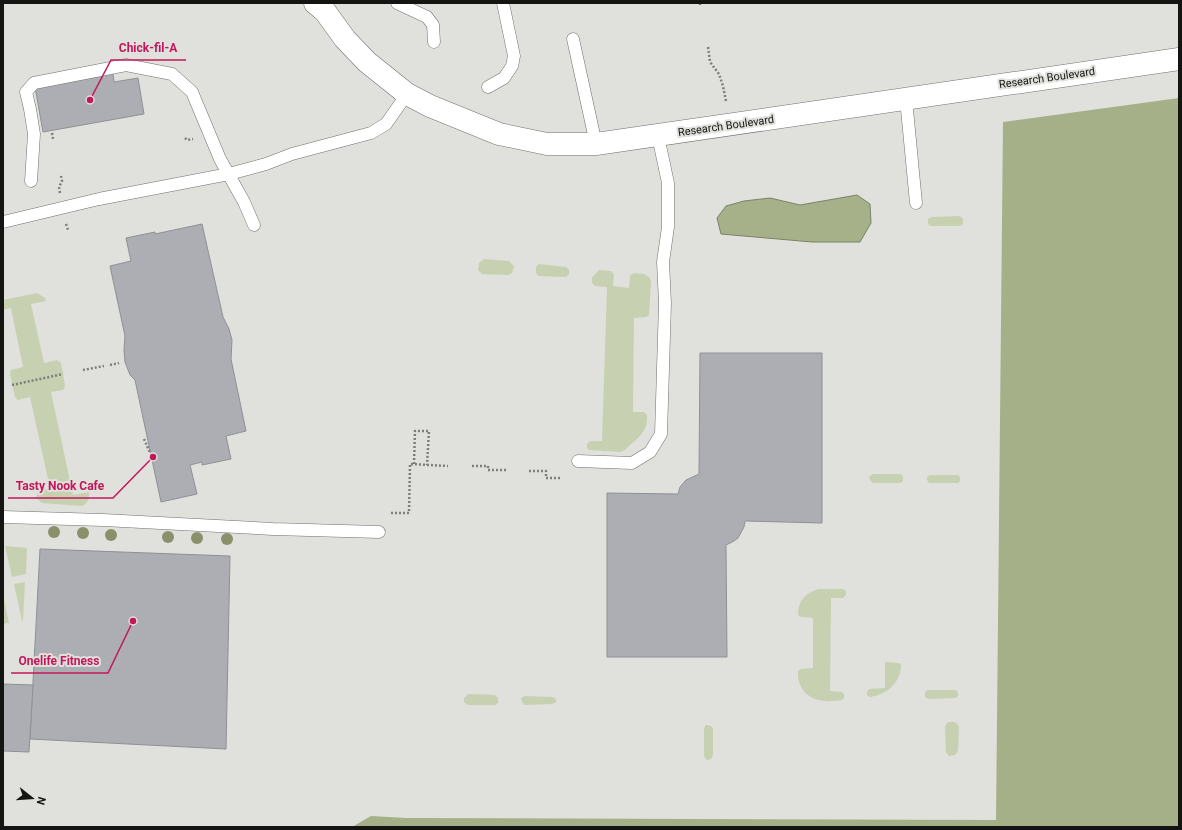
<svg xmlns="http://www.w3.org/2000/svg" width="1182" height="830" viewBox="0 0 1182 830" font-family="Roboto,sans-serif">
	<style>
		.green { fill: #c7d0b1 }
		.forest { fill: #a5b088 }
		.water { fill: #a6b189; stroke: #7a8265 }
		.building { fill: #acaeb3; stroke: #8e9195 }
		.lines { fill: none; stroke-linecap: round; stroke-linejoin: round }
		.lane-casing { stroke: #70716d; stroke-width: 13 }
		.secondary-casing { stroke: #70716d; stroke-width: 23 }
		.primary-casing { stroke: #70716d; stroke-width: 23 }
		.path { stroke: #7d7d7a; stroke-width: 2.5; stroke-dasharray: 2 2; stroke-linecap: butt }
		.lane { stroke: #fff; stroke-width: 12 }
		.secondary { stroke: #fff; stroke-width: 22 }
		.primary { stroke: #fff; stroke-width: 22 }
		.tree { fill: #89906a }
		.labels { text-anchor: middle; dominant-baseline: central; stroke-width: 4; stroke-linejoin: round; paint-order: stroke }
		.street-label { font-size: 11px; fill: #141412; stroke: #e0e1dc }
		.leader { fill: none; stroke: #c2185b; stroke-width: 1.5 }
		.callout-dot { fill: #c2185b; stroke: #e0e1dc; stroke-width: 1.5 }
		.callout-label { font-size: 12px; text-anchor: middle; font-weight: bold; fill: #c2185b; stroke: #e0e1dc; stroke-width: 4; stroke-linejoin: round; paint-order: stroke }
	</style>
	<rect width="100%" height="100%" fill="#e0e1dc"/>
	<g class="green">
		<polygon points="960,216 963,219 963,224 960,226 931,226 928,224 928,219 931,217"/>
		<polygon points="484,259 509,261 514,266 512,273 508,275 482,274 478,270 479,263"/>
		<polygon points="539,264 566,267 569,270 569,274 566,277 538,276 536,273 536,267"/>
		<path d="M 599,270 L 611,271 L 614,274 L 613,286 L 629,288 L 630,276 L 634,273 L 644,274 L 650,278 L 651,281 L 649,315 L 646,317 L 634,318 L 633,412 L 644,412 L 647,415 C 648,433 637,438 625,450 L 621,452 L 589,450 L 587,448 L 587,444 L 590,441 L 602,441 L 607,287 L 595,286 L 592,283 L 592,278 Z"/>
		<path d="M 37,293 L 45,298 L 46,301 L 31,304 L 44,363 L 57,360 L 61,363 L 65,386 L 63,390 L 51,392 L 73,495 L 89,492 C 89,498 89,503 82,506 L 42,503 L 36,498 L 38,492 L 50,488 L 30,397 L 18,400 L 15,397 L 10,374 L 11,370 L 23,367 L 11,308 L 3,310 L 3,300 Z"/>
		<polygon points="873,474 900,474 903,476 903,481 900,483 873,483 870,480 869,477"/>
		<polygon points="930,475 958,475 960,477 960,481 958,483 929,483 927,480 927,477"/>
		<polygon points="5,546 27,548 26,574 12,577"/>
		<polygon points="25,582 23,620 22,621 14,584"/>
		<path d="M 818,589 L 843,589 L 846,591 L 846,595 L 843,598 L 831,598 L 830,691 L 842,692 L 844,694 L 844,698 L 842,700 C 834,701 826,702 819,700 C 804,697 797,684 798,671 L 801,669 L 813,668 L 813,618 L 801,617 L 798,615 C 798,600 806,593 818,589 Z"/>
		<polygon points="3,595 9,623 3,624"/>
		<path d="M 885,662 L 899,663 L 901,665 C 901,683 886,695 870,697 L 867,695 L 867,692 L 869,689 L 885,688 Z"/>
		<polygon points="928,690 956,690 958,693 958,696 955,698 929,699 925,697 925,692"/>
		<polygon points="468,694 495,695 498,698 498,703 495,705 468,705 464,702 464,698"/>
		<polygon points="525,696 552,697 556,699 556,702 552,704 525,705 522,702 521,698"/>
		<polygon points="948,722 955,722 959,726 958,751 955,755 949,756 946,752 945,726"/>
		<polygon points="706,725 711,726 713,728 713,755 711,759 707,760 704,756 704,728"/>
	</g>
	<polygon class="forest" points="1179,98 1179,827 352,827 371,816 406,818 996,820 1003,122"/>
	<polygon class="water" points="857,195 870,204 871,223 860,242 812,242 721,234 717,218 726,206 744,201 770,198 800,205"/>
	<g class="building">
		<polygon points="113,73 114,82 138,78 144,114 43,132 35,87"/>
		<polygon points="202,224 223,317 229,329 232,340 231,359 246,431 226,436 231,459 202,465 202,462 190,465 197,494 161,502 135,380 130,375 125,362 124,350 125,336 110,266 131,261 126,238 155,232 155,234"/>
		<polygon points="700,353 822,353 822,523 745,521 744,527 738,538 734,541 726,545 727,657 607,657 607,493 678,494 680,487 686,480 699,474"/>
		<polygon points="40,549 230,556 226,749 30,739"/>
		<polygon points="3,684 33,685 29,752 3,751"/>
	</g>
	<g class="lines">
		<defs>
			<g id="lane">
				<polyline points="397,3 427,17 433,25 434,42"/>
				<polyline points="573,39 596,144"/>
				<polyline points="488,87 504,78 512,66 514,56 503,3"/>
				<polyline points="906,99 916,203"/>
				<polyline points="31,181 34,134 30,109 26,92 34,83 126,65 172,74 192,92 220,159 244,202 254,225"/>
				<polyline points="3,222 99,199 229,174 266,164 292,154 371,133 386,124 407,94"/>
				<polyline points="578,461 632,463 650,452 661,434 665,303 663,262 668,227 668,183 658,136"/>
				<polyline points="3,517 103,520 273,529 379,532"/>
			</g>
			<polyline id="secondary" points="319,3 345,39 367,62 407,94 430,106 499,134 547,144 596,144 1179,59"/>
			<polyline id="primary" points="315,3 322,9"/>
		</defs>
		<use href="#lane" class="lane-casing"/>
		<use href="#secondary" class="secondary-casing"/>
		<use href="#primary" class="primary-casing"/>
		<g class="path">
			<polyline points="700,3 700,7"/>
			<polyline points="708,47 710,62 719,74 723,86 726,101"/>
			<polyline points="52,133 53,139"/>
			<polyline points="185,138 187,140 193,139"/>
			<polyline points="60,193 59,187 62,181 61,176"/>
			<polyline points="66,224 68,230"/>
			<polyline points="110,365 119,363"/>
			<polyline points="83,370 104,366"/>
			<polyline points="12,385 63,374"/>
			<polyline points="144,439 151,455"/>
			<polyline points="414,464 415,431 429,431 427,465"/>
			<polyline points="472,466 488,466 488,470 506,470"/>
			<polyline points="529,471 546,471 546,478 562,478"/>
			<polyline points="391,513 409,513 410,464 448,466"/>
		</g>
		<use href="#lane" class="lane"/>
		<use href="#secondary" class="secondary"/>
		<use href="#primary" class="primary"/>
	</g>
	<g class="tree">
		<circle cx="54" cy="532" r="6"/>
		<circle cx="83" cy="533" r="6"/>
		<circle cx="111" cy="535" r="6"/>
		<circle cx="168" cy="537" r="6"/>
		<circle cx="197" cy="538" r="6"/>
		<circle cx="227" cy="539" r="6"/>
	</g>
	<g class="labels">
		<g class="street-label">
			<text transform="translate(1047 78) rotate(-8)">Research Boulevard</text>
			<text transform="translate(726 126) rotate(-8)">Research Boulevard</text>
		</g>
	</g>
	<path class="leader" d="M90 100L111 60H186M153 457L113 498H8M133 621L108 673H11"/>
	<g class="callout-dot">
		<circle cx="90" cy="100" r="4"/>
		<circle cx="153" cy="457" r="4"/>
		<circle cx="133" cy="621" r="4"/>
	</g>
	<g class="callout-label">
		<text x="148" y="52">Chick-fil-A</text>
		<text x="60" y="490">Tasty Nook Cafe</text>
		<text x="59" y="665">Onelife Fitness</text>
	</g>
	<rect width="1182" height="830" fill="none" stroke="#141412" stroke-width="8"/>
	<g transform="translate(32 798) rotate(107)" stroke="#e0e1dc" stroke-width="3" paint-order="stroke">
	<path d="M0-3L7 15L0 10L-7 15Z" fill="#141412"/>
	<text y="-6" font-size="11" font-weight="bold" text-anchor="middle" fill="#141412">N</text>
	</g>
</svg>
